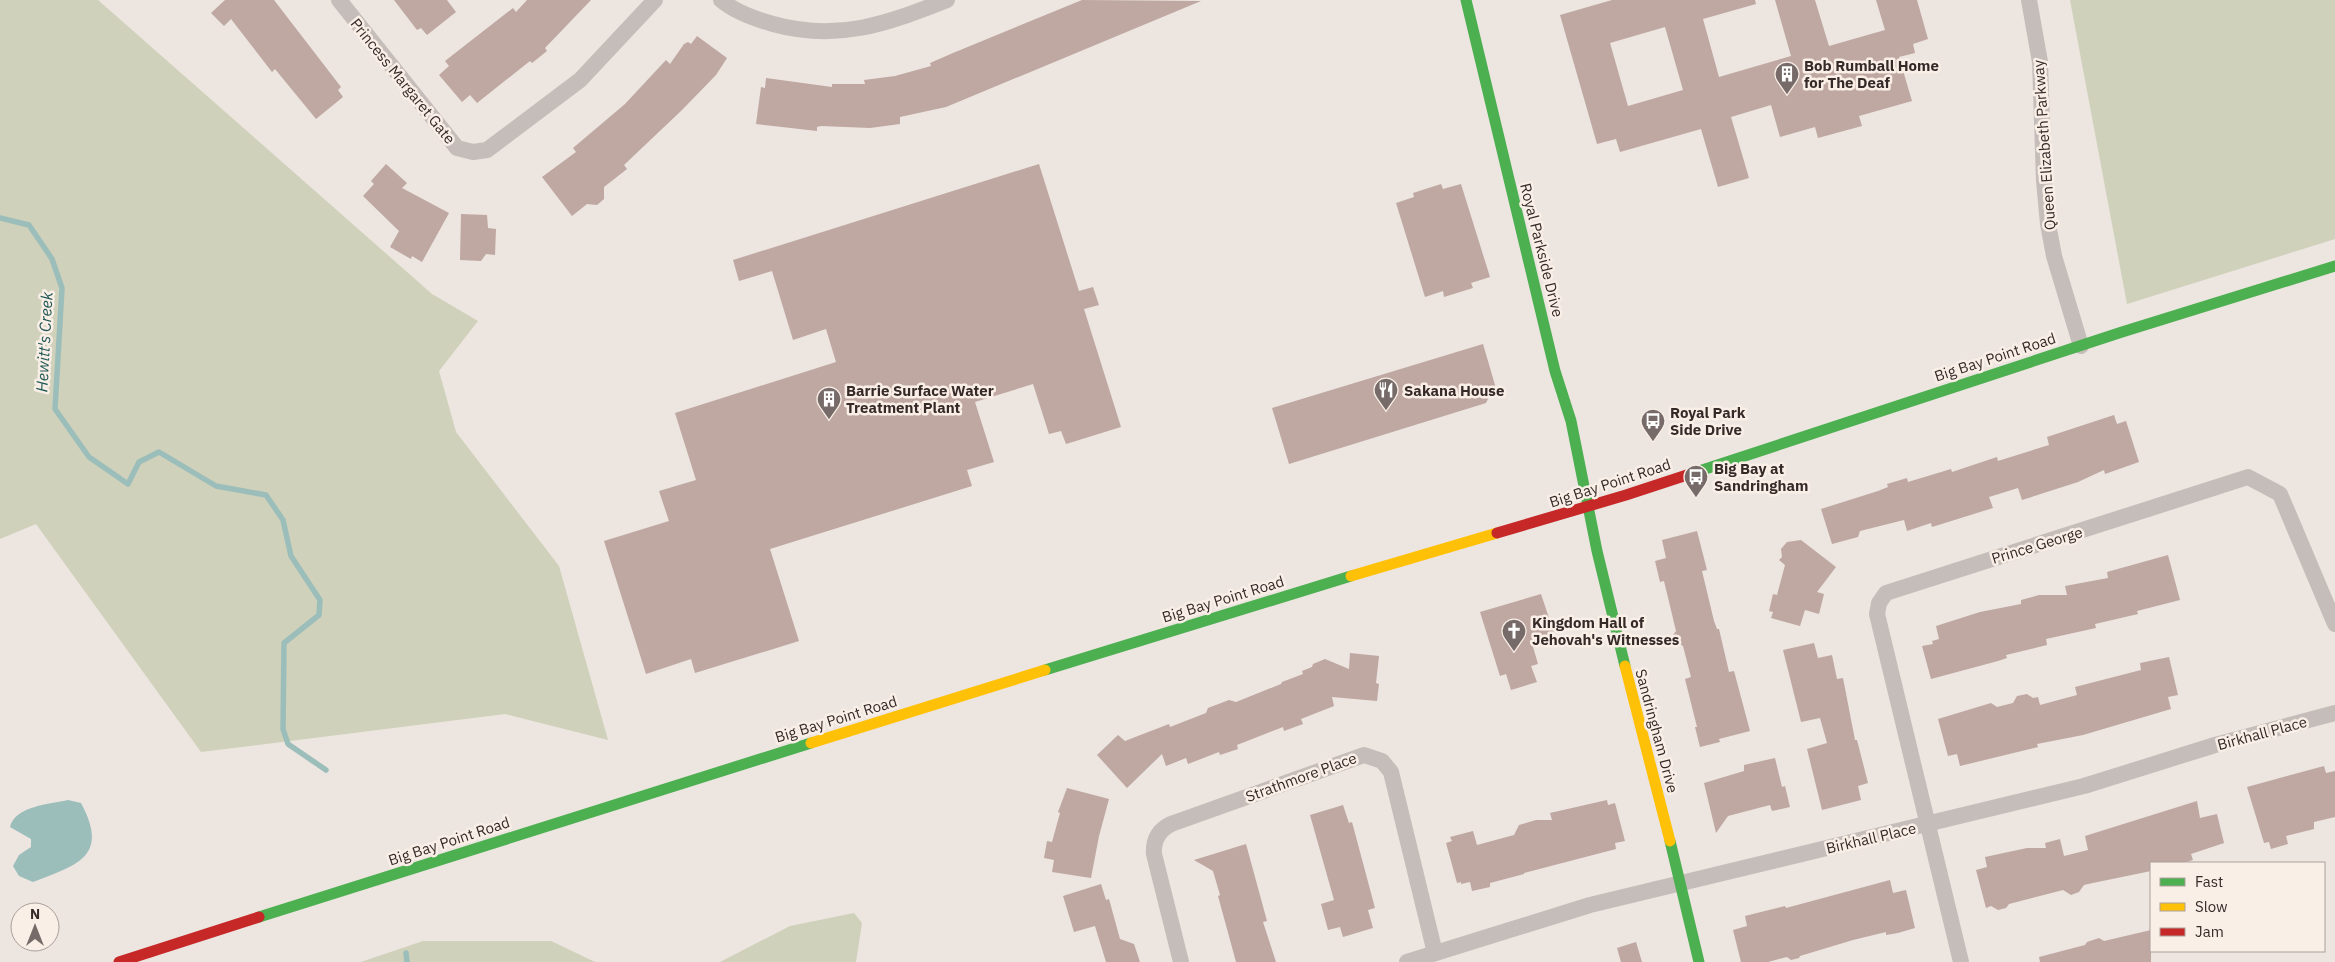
<svg xmlns="http://www.w3.org/2000/svg" width="2335" height="962" viewBox="0 0 2335 962" font-family="'IBM Plex Sans',sans-serif">
	<style>
		.green { fill: #cfd1ba }
		.water { fill: #9cbebb }
		.lines { fill: none; stroke-linecap: round; stroke-linejoin: round }
		.stream { stroke: #9cbebb; stroke-width: 5.5 }
		.building { fill: #bfa7a2; fill-rule: evenodd }
		.street { stroke: #c5bdb9; stroke-width: 16 }
		.fast { stroke: #4caf50; stroke-width: 11 }
		.slow { stroke: #ffc107; stroke-width: 11 }
		.jam { stroke: #c62828; stroke-width: 11 }
		.labels { text-anchor: middle; dominant-baseline: central; stroke-width: 5; stroke-linejoin: round; paint-order: stroke }
		.poi-label { font-size: 15px; font-weight: bold; fill: #362a28; stroke: #f9efe7; text-anchor: start }
		.street-label { font-size: 15px; fill: #362a28; stroke: #f9efe7 }
		.water-label { font-size: 16px; font-style: italic; fill: #1e5754; stroke: #f9efe7 }
	</style>
	<rect width="100%" height="100%" fill="#ece5e0"/>
	<g class="green">
		<polygon points="0,0 98,0 432,294 478,321 439,371 456,432 559,566 608,740 505,714 201,752 36,524 0,539"/>
		<polygon points="2070,0 2335,0 2335,239 2127,304"/>
		<polygon points="854,913 862,923 856,962 720,962 790,926"/>
		<polygon points="423,941 551,941 595,962 361,962"/>
	</g>
	<path class="water" d="M 68,800 L 81,803 C 110,857 77,865 33,882 L 19,876 L 13,866 L 19,855 L 31,847 L 31,839 L 10,827 C 15,806 50,804 68,800 Z"/>
	<g class="lines">
		<g class="stream">
			<polyline points="0,218 29,225 52,259 62,288 55,409 89,457 128,484 139,462 159,452 216,486 266,495 283,520 291,556 320,600 319,615 284,643 283,729 288,744 326,770"/>
			<polyline points="406,953 407,962"/>
		</g>
	</g>
	<g class="building">
		<polygon points="225,0 274,0 341,87 338,90 343,97 316,119 275,69 272,72 231,19 224,26 211,13"/>
		<polygon points="394,0 447,0 456,12 427,35 421,28 417,30"/>
		<polygon points="527,0 591,0 545,48 547,51 532,63 530,61 477,103 470,95 462,102 439,75 449,66 445,61 513,8 516,12"/>
		<polygon points="1082,0 1201,1 946,107 900,117 900,124 870,128 821,126 817,127 817,131 756,124 761,87 765,88 766,78 832,87 832,84 865,84 864,80 895,76 931,66 930,63 953,53"/>
		<path d="M 1612,0 L 1755,0 L 1756,4 L 1703,19 L 1719,77 L 1791,56 L 1775,0 L 1815,0 L 1829,46 L 1885,30 L 1876,0 L 1917,0 L 1928,39 L 1913,44 L 1915,53 L 1899,57 L 1912,101 L 1859,116 L 1862,126 L 1818,138 L 1815,127 L 1780,137 L 1771,105 L 1731,117 L 1749,178 L 1718,187 L 1701,129 L 1620,152 L 1616,139 L 1597,144 L 1560,15 ZM 1665,27 L 1683,90 L 1628,106 L 1610,43 Z"/>
		<polygon points="697,36 727,58 716,75 682,110 624,165 627,169 604,187 604,199 597,205 587,204 572,216 542,177 576,152 573,148 625,104 666,60 670,64 684,44 688,42 691,44"/>
		<polygon points="386,164 407,183 402,188 449,213 422,262 412,256 411,259 390,247 399,231 363,196 374,184 371,181"/>
		<polygon points="1039,164 1079,291 1093,287 1099,305 1084,309 1121,427 1066,444 1061,431 1049,434 1033,384 975,402 994,462 967,470 972,486 770,549 799,641 695,673 691,659 646,674 604,541 669,521 659,491 696,480 675,413 836,362 826,329 793,340 772,271 739,281 733,260"/>
		<polygon points="1441,184 1443,189 1461,184 1490,277 1471,283 1473,288 1444,297 1443,291 1425,297 1396,203 1414,197 1413,193"/>
		<polygon points="461,214 487,215 488,228 496,229 495,255 486,254 481,261 460,260"/>
		<polygon points="1483,344 1495,385 1486,403 1289,464 1272,408"/>
		<polygon points="2114,415 2117,424 2126,421 2139,462 2105,474 2104,470 2078,482 2022,500 2018,488 1989,497 1993,508 1932,527 1931,523 1907,531 1904,520 1860,531 1858,537 1832,544 1821,509 1878,491 1888,487 1887,484 1907,478 1908,482 1951,469 1952,472 1997,457 1998,461 2049,445 2047,437"/>
		<polygon points="1697,531 1707,570 1702,571 1714,621 1717,629 1719,629 1729,672 1734,671 1750,731 1719,739 1720,742 1700,747 1695,727 1697,727 1685,679 1691,677 1683,646 1675,641 1673,635 1676,631 1664,581 1660,582 1655,561 1666,558 1662,540"/>
		<polygon points="1801,540 1836,567 1817,592 1824,594 1819,614 1805,610 1800,626 1771,618 1773,612 1769,611 1773,594 1777,595 1785,565 1779,560 1782,557 1781,549 1787,542"/>
		<polygon points="2168,555 2180,600 2137,611 2138,614 2095,624 2096,628 2046,639 2047,645 2006,655 2007,658 1998,661 1931,679 1922,646 1933,644 1932,641 1939,639 1936,626 1980,612 2021,604 2021,600 2039,595 2067,595 2065,586 2108,578 2107,572"/>
		<polygon points="1541,594 1554,633 1531,640 1538,664 1531,666 1537,682 1511,690 1506,674 1500,676 1480,612"/>
		<polygon points="1814,643 1818,658 1832,655 1837,679 1843,678 1855,740 1857,740 1868,783 1858,786 1861,800 1822,810 1807,749 1827,743 1820,718 1801,722 1783,650"/>
		<polygon points="1350,653 1379,656 1376,683 1379,684 1377,701 1332,697 1334,706 1301,719 1303,724 1284,731 1283,727 1237,745 1238,749 1220,755 1219,752 1188,764 1186,758 1166,766 1162,754 1127,788 1097,755 1118,735 1125,741 1169,724 1170,727 1206,713 1208,708 1229,700 1236,702 1281,684 1282,682 1303,674 1302,671 1312,667 1313,664 1325,659 1349,669"/>
		<polygon points="2169,657 2178,695 2168,697 2171,709 2083,735 2037,744 2038,747 1960,766 1957,754 1948,756 1938,719 1991,703 1997,707 2013,703 2017,696 2027,694 2033,698 2038,697 2040,705 2077,695 2075,687 2141,670 2140,663"/>
		<polygon points="1775,758 1782,787 1785,786 1790,807 1772,811 1770,805 1728,816 1716,833 1704,783 1744,771 1744,765"/>
		<polygon points="2324,766 2326,773 2335,771 2335,817 2314,822 2314,829 2286,836 2288,844 2271,849 2269,842 2264,843 2247,787"/>
		<polygon points="1067,788 1109,799 1099,836 1091,878 1052,872 1054,860 1044,858 1047,841 1052,842 1060,813 1058,812"/>
		<polygon points="1607,800 1608,805 1615,803 1625,841 1615,843 1616,849 1524,873 1524,874 1490,883 1490,887 1472,891 1470,882 1461,884 1461,882 1457,883 1446,843 1452,841 1450,837 1473,831 1477,845 1514,835 1519,825 1536,820 1552,820 1550,813"/>
		<polygon points="2197,801 2200,818 2217,814 2224,843 2191,854 2193,860 2183,863 2151,863 2151,871 2088,884 2084,885 2079,892 2071,895 2063,890 2009,904 2006,908 1998,910 1991,906 1986,908 1976,870 1987,867 1985,857 2027,848 2046,848 2045,843 2060,839 2064,856 2088,850 2085,836"/>
		<polygon points="1343,805 1349,823 1352,822 1375,908 1368,910 1373,928 1343,937 1340,927 1328,930 1321,904 1334,900 1310,815"/>
		<polygon points="1246,844 1267,921 1263,922 1276,962 1236,962 1218,896 1220,895 1213,871 1194,860"/>
		<polygon points="1890,880 1893,893 1906,890 1915,928 1898,933 1886,935 1886,932 1853,940 1800,956 1799,958 1791,960 1787,957 1768,962 1741,962 1733,930 1747,926 1745,916 1785,906 1786,908"/>
		<polygon points="1101,884 1106,900 1109,899 1120,939 1134,944 1140,962 1106,962 1095,926 1074,932 1063,896"/>
		<polygon points="2151,930 2151,962 2040,962 2039,957 2085,945 2087,942 2099,938 2104,941"/>
		<polygon points="1636,942 1642,962 1621,962 1617,948"/>
	</g>
	<g class="lines">
		<g class="street">
			<polyline points="339,0 457,148 473,152 487,150 580,80 655,0"/>
			<path d="M 721,0 C 735,12 755,19 773,24 C 838,42 886,24 947,0"/>
			<polyline points="2029,0 2040,62 2044,181 2048,224 2054,256 2081,346"/>
			<path d="M 1181,962 L 1154,854 C 1153,840 1159,830 1171,824 L 1364,755 L 1382,761 L 1391,772 L 1435,953"/>
			<polyline points="1407,962 1590,905 2084,786 2215,745 2335,713"/>
			<polyline points="1961,962 1877,614 1879,603 1886,593 2248,477 2280,494 2335,624"/>
		</g>
		<g class="fast">
			<polyline points="1466,0 1555,371 1571,421 1597,551 1625,666"/>
			<polyline points="1690,474 2122,332 2335,266"/>
			<polyline points="1045,670 1351,576"/>
			<polyline points="1670,841 1699,962"/>
			<polyline points="259,917 811,743"/>
		</g>
		<g class="slow">
			<polyline points="1351,576 1497,533"/>
			<polyline points="1625,666 1670,841"/>
			<polyline points="811,743 1045,670"/>
		</g>
		<g class="jam">
			<polyline points="1497,533 1626,495 1690,474"/>
			<polyline points="119,962 259,917"/>
		</g>
	</g>
	<defs>
		<symbol id="building-pin" viewBox="-11 -11 22 30"><path d="M0 17L-7.5 6A9.5 9.5 0 1 1 7.5 6Z" fill="#766b68" stroke="#f9efe7"/><path d="M-4-6H4V6H1V3H-1V6H-4ZM-2.5-4.3h1.7v1.8h-1.7ZM.8-4.3h1.7v1.8H.8ZM-2.5-1h1.7V.8h-1.7ZM.8-1h1.7V.8H.8Z" fill="#fff"/></symbol>
		<symbol id="restaurant-pin" viewBox="-11 -11 22 30"><path d="M0 17L-7.5 6A9.5 9.5 0 1 1 7.5 6Z" fill="#766b68" stroke="#f9efe7"/><path d="M-5-6h1v4h1v-4h1v4h1v-4h1v5L-1.5 .5V6h-2V.5L-5-1ZM5-6V6H3V1.5H1.5Q1.5-4 5-6Z" fill="#fff"/></symbol>
		<symbol id="bus-pin" viewBox="-11 -11 22 30"><path d="M0 17L-7.5 6A9.5 9.5 0 1 1 7.5 6Z" fill="#766b68" stroke="#f9efe7"/><path d="M-5-6H5V4H4V6H2V4H-2V6H-4V4H-5ZM-3.5-4V0h7V-4ZM-3.5 1.2v1.5H-2V1.2ZM2 1.2v1.5H3.5V1.2Z" fill="#fff"/></symbol>
		<symbol id="church-pin" viewBox="-11 -11 22 30"><path d="M0 17L-7.5 6A9.5 9.5 0 1 1 7.5 6Z" fill="#766b68" stroke="#f9efe7"/><path d="M-1.2-6h2.4v3.5h3.3v2.4h-3.3V6h-2.4V-.1h-3.3v-2.4h3.3Z" fill="#fff"/></symbol>
	</defs>
	<g fill-rule="evenodd">
		<use href="#building-pin" x="1773" y="60" width="28" height="38"/>
		<use href="#restaurant-pin" x="1372" y="376" width="28" height="38"/>
		<use href="#building-pin" x="815" y="385" width="28" height="38"/>
		<use href="#bus-pin" x="1639" y="407" width="28" height="38"/>
		<use href="#bus-pin" x="1682" y="463" width="28" height="38"/>
		<use href="#church-pin" x="1500" y="617" width="28" height="38"/>
	</g>
	<g class="labels">
		<g class="poi-label">
			<text x="1804" y="65">Bob Rumball Home<tspan x="1804" dy="17">for The Deaf</tspan></text>
			<text x="846" y="390">Barrie Surface Water<tspan x="846" dy="17">Treatment Plant</tspan></text>
			<text x="1404" y="390">Sakana House</text>
			<text x="1670" y="412">Royal Park<tspan x="1670" dy="17">Side Drive</tspan></text>
			<text x="1714" y="468">Big Bay at<tspan x="1714" dy="17">Sandringham</tspan></text>
			<text x="1532" y="622">Kingdom Hall of<tspan x="1532" dy="17">Jehovah's Witnesses</tspan></text>
		</g>
		<g class="street-label">
			<text transform="translate(403 81) rotate(51)">Princess Margaret Gate</text>
			<text transform="translate(2044 145) rotate(-94)">Queen Elizabeth Parkway</text>
			<text transform="translate(1542 250) rotate(76)">Royal Parkside Drive</text>
			<text transform="translate(1995 357) rotate(-18)">Big Bay Point Road</text>
			<text transform="translate(1610 483) rotate(-18)">Big Bay Point Road</text>
			<text transform="translate(2037 545) rotate(-17)">Prince George</text>
			<text transform="translate(1223 599) rotate(-17)">Big Bay Point Road</text>
			<text transform="translate(836 719) rotate(-17)">Big Bay Point Road</text>
			<text transform="translate(1657 731) rotate(75)">Sandringham Drive</text>
			<text transform="translate(2262 733) rotate(-15)">Birkhall Place</text>
			<text transform="translate(1301 777) rotate(-20)">Strathmore Place</text>
			<text transform="translate(1871 838) rotate(-13)">Birkhall Place</text>
			<text transform="translate(449 841) rotate(-18)">Big Bay Point Road</text>
		</g>
		<g class="water-label">
			<text transform="translate(44 342) rotate(-87)">Hewitt's Creek</text>
		</g>
	</g>
	<rect x="2150" y="862" width="175" height="90" fill="#f9efe7" stroke="#aba09b"/>
	<rect x="2160" y="878" width="25" height="8" fill="#4caf50" stroke="#aba09b"/>
	<text x="2195" y="887" font-size="15" fill="#362a28">Fast</text>
	<rect x="2160" y="903" width="25" height="8" fill="#ffc107" stroke="#aba09b"/>
	<text x="2195" y="912" font-size="15" fill="#362a28">Slow</text>
	<rect x="2160" y="928" width="25" height="8" fill="#c62828" stroke="#aba09b"/>
	<text x="2195" y="937" font-size="15" fill="#362a28">Jam</text>
	<g transform="translate(35 927)"><circle r="24" fill="#f9efe7" stroke="#aba09b"/>
	<path d="M0-4L9 19L0 12L-9 19Z" fill="#766b68"/>
	<text y="-8" font-size="14" font-weight="bold" text-anchor="middle" fill="#362a28">N</text>
	</g>
</svg>
